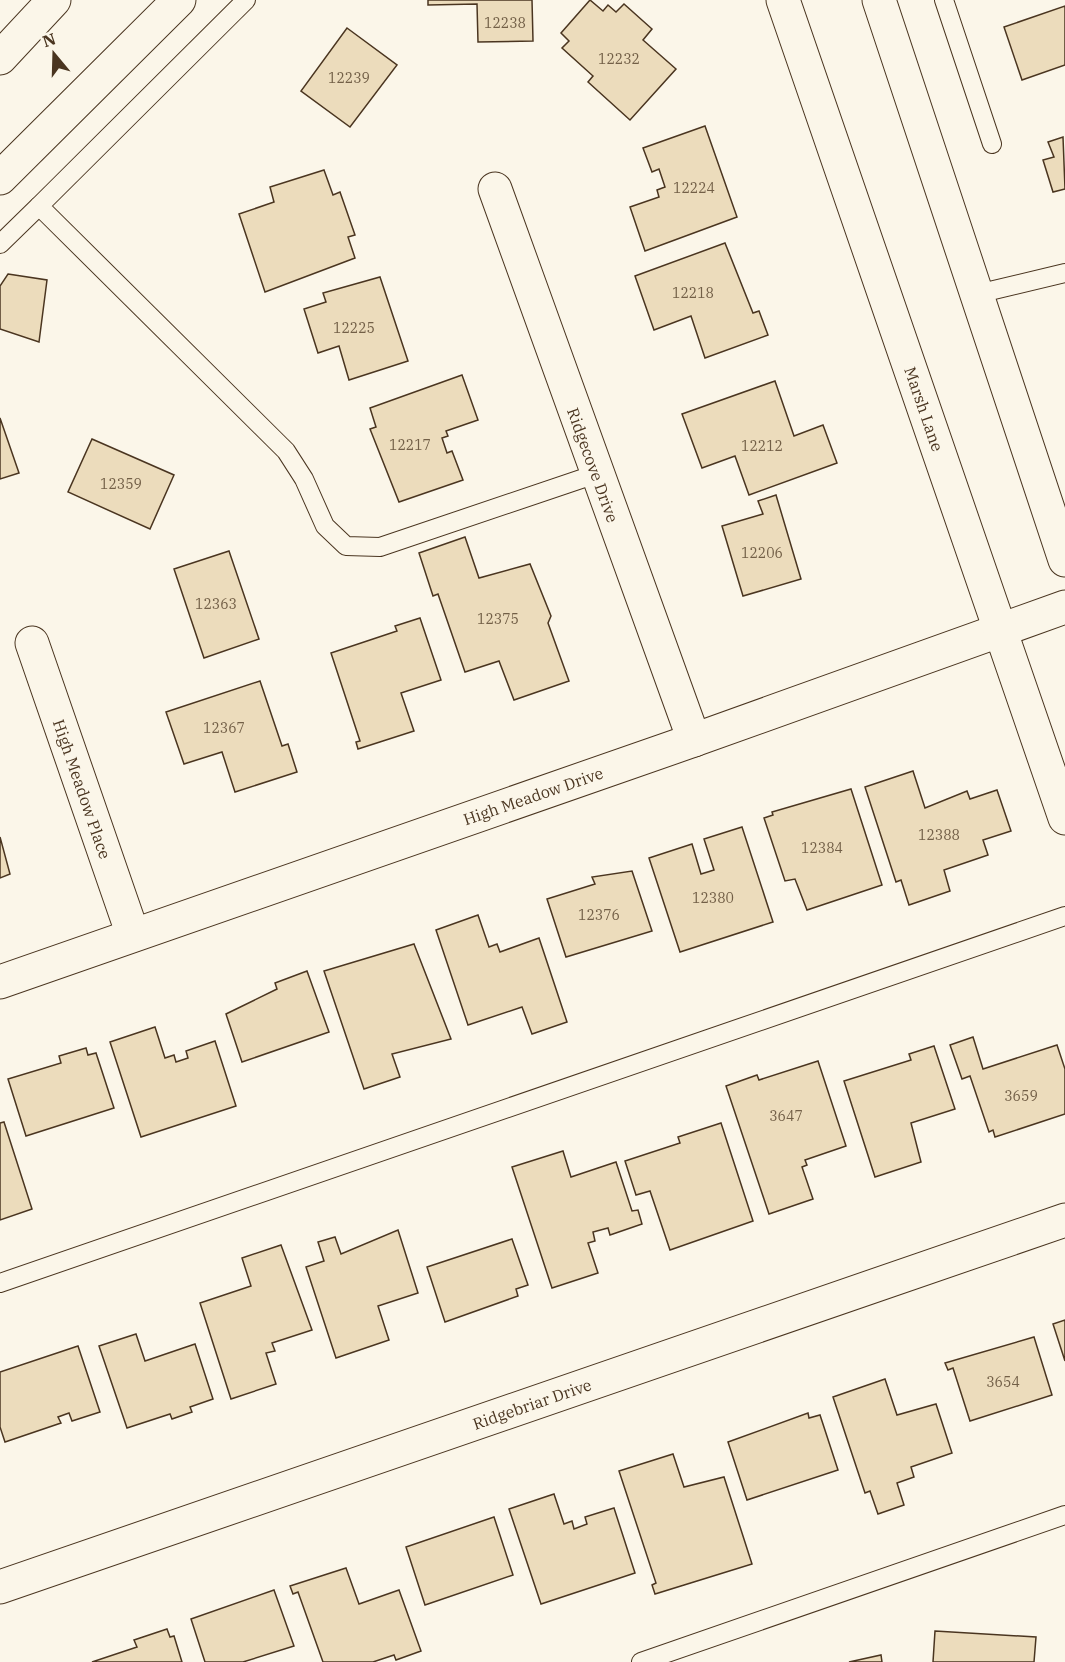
<svg xmlns="http://www.w3.org/2000/svg" width="1065" height="1662" viewBox="0 0 1065 1662" font-family="'IBM Plex Serif',serif">
	<style>
		.building { fill: #ecdcbc; stroke: #4a3520; stroke-width: 1.5 }
		.lines { fill: none; stroke-linecap: round; stroke-linejoin: round }
		.lane-casing { stroke: #4a3520; stroke-width: 20 }
		.street-casing { stroke: #4a3520; stroke-width: 35 }
		.secondary-casing { stroke: #4a3520; stroke-width: 35 }
		.highway-casing { stroke: #4a3520; stroke-width: 35 }
		.lane { stroke: #fbf6e9; stroke-width: 18 }
		.street { stroke: #fbf6e9; stroke-width: 33 }
		.secondary { stroke: #fbf6e9; stroke-width: 33 }
		.highway { stroke: #fbf6e9; stroke-width: 33 }
		.labels { text-anchor: middle; dominant-baseline: central; stroke-width: 4.5; stroke-linejoin: round; paint-order: stroke }
		.number-label { font-size: 14px; fill: #725f47 }
		.street-label { font-size: 16px; fill: #4a3520; stroke: #fbf6e9 }
	</style>
	<rect width="100%" height="100%" fill="#fbf6e9"/>
	<g class="building">
		<polygon points="428,0 532,0 533,41 478,42 477,4 428,5"/>
		<polygon points="590,0 603,11 608,5 616,12 624,4 652,29 643,40 676,69 630,120 588,82 593,76 562,48 569,41 561,33"/>
		<polygon points="1065,6 1065,65 1022,80 1004,27"/>
		<polygon points="347,28 397,65 350,127 301,91"/>
		<polygon points="705,126 737,217 645,251 630,207 659,197 657,190 665,187 659,169 652,172 643,148"/>
		<polygon points="1063,137 1065,189 1053,192 1043,160 1054,157 1048,142"/>
		<polygon points="324,170 333,195 340,192 355,235 348,237 355,258 265,292 239,214 274,202 270,187"/>
		<polygon points="725,243 753,313 759,311 768,335 705,358 691,316 654,330 635,276"/>
		<polygon points="8,274 47,280 39,342 0,329 0,286"/>
		<polygon points="380,277 408,361 349,380 339,346 318,353 304,309 326,302 323,293"/>
		<polygon points="462,375 478,420 446,431 448,436 442,438 447,453 452,451 463,480 399,502 370,429 376,427 370,408"/>
		<polygon points="775,381 794,436 823,425 837,463 749,495 735,456 702,468 682,414"/>
		<polygon points="0,418 19,473 0,479"/>
		<polygon points="92,439 174,475 150,529 68,492"/>
		<polygon points="776,495 801,579 743,596 722,526 763,514 758,501"/>
		<polygon points="465,537 479,578 530,564 551,616 548,623 569,681 514,700 499,661 465,672 438,594 433,596 419,553"/>
		<polygon points="229,551 259,639 204,658 174,569"/>
		<polygon points="420,618 441,680 401,693 414,731 358,749 356,742 360,741 331,653 397,631 395,626"/>
		<polygon points="260,681 282,746 288,744 297,772 235,792 222,752 184,764 166,712"/>
		<polygon points="913,771 925,808 967,791 970,799 997,790 1011,831 983,840 988,855 944,870 950,891 909,905 901,880 896,882 865,787"/>
		<polygon points="851,789 882,885 807,910 795,879 785,881 764,818 773,815 772,812"/>
		<polygon points="742,827 773,922 680,952 649,858 692,844 701,874 714,870 704,839"/>
		<polygon points="0,837 10,874 0,878"/>
		<polygon points="632,871 652,931 566,957 547,899 595,884 592,877"/>
		<polygon points="478,915 489,947 497,944 500,952 539,938 567,1022 532,1034 522,1007 468,1025 436,930"/>
		<polygon points="414,944 451,1039 392,1054 400,1077 364,1089 324,971"/>
		<polygon points="307,971 329,1032 242,1062 226,1014 277,989 275,983"/>
		<polygon points="155,1027 165,1058 174,1055 176,1062 188,1058 186,1051 215,1041 236,1106 141,1137 110,1042"/>
		<polygon points="973,1037 983,1069 1057,1045 1065,1069 1065,1114 995,1137 993,1130 989,1132 970,1076 962,1079 950,1045"/>
		<polygon points="934,1046 955,1109 911,1123 921,1162 875,1177 844,1081 911,1060 909,1054"/>
		<polygon points="86,1048 88,1055 96,1053 114,1108 26,1136 8,1079 61,1063 59,1056"/>
		<polygon points="818,1061 846,1146 805,1160 807,1165 802,1167 813,1199 769,1214 726,1086 757,1075 759,1080"/>
		<polygon points="4,1122 32,1209 0,1220 0,1123"/>
		<polygon points="721,1123 753,1221 670,1250 650,1191 636,1195 625,1161 680,1143 678,1137"/>
		<polygon points="563,1151 571,1177 616,1162 632,1211 638,1210 642,1224 610,1235 608,1228 593,1232 595,1241 588,1243 598,1273 552,1288 512,1167"/>
		<polygon points="398,1230 418,1293 378,1306 389,1340 336,1358 306,1267 324,1261 318,1242 335,1237 341,1254"/>
		<polygon points="512,1239 528,1285 516,1289 518,1296 445,1322 427,1267"/>
		<polygon points="281,1245 312,1330 272,1343 275,1351 266,1353 276,1384 231,1399 200,1303 251,1286 242,1258"/>
		<polygon points="1065,1320 1065,1361 1053,1324"/>
		<polygon points="136,1334 145,1361 195,1344 213,1399 190,1407 192,1412 172,1419 170,1414 127,1428 99,1346"/>
		<polygon points="1034,1337 1052,1395 970,1421 953,1368 948,1370 945,1363"/>
		<polygon points="78,1346 100,1412 72,1421 69,1413 58,1417 61,1423 5,1442 0,1427 0,1372"/>
		<polygon points="885,1379 897,1415 936,1404 952,1453 911,1467 914,1477 897,1483 904,1505 878,1514 870,1491 865,1493 833,1397"/>
		<polygon points="808,1413 809,1418 820,1415 838,1470 747,1500 728,1442"/>
		<polygon points="673,1454 684,1487 724,1477 752,1564 655,1594 652,1585 656,1583 619,1471"/>
		<polygon points="554,1494 564,1524 572,1521 574,1529 587,1524 585,1517 614,1508 635,1573 541,1604 509,1509"/>
		<polygon points="494,1517 513,1575 425,1605 406,1547"/>
		<polygon points="346,1568 359,1604 399,1590 421,1651 396,1660 394,1655 373,1662 323,1662 298,1592 293,1594 290,1586"/>
		<polygon points="274,1590 294,1646 243,1662 205,1662 191,1619"/>
		<polygon points="167,1629 170,1637 174,1636 182,1662 92,1662 137,1647 134,1640"/>
		<polygon points="935,1631 1036,1637 1034,1662 933,1662"/>
		<polygon points="881,1655 882,1662 849,1662"/>
	</g>
	<g class="lines">
		<defs>
			<g id="lane">
				<polyline points="246,0 39,206 286,451 304,479 325,526 346,546 380,547 596,474"/>
				<polyline points="944,0 992,144"/>
				<polyline points="0,244 39,206"/>
				<polyline points="977,294 1065,273"/>
				<polyline points="0,1283 1065,916"/>
				<polyline points="641,1662 1065,1515"/>
			</g>
			<g id="street">
				<polyline points="495,189 694,740"/>
				<polyline points="32,643 133,935"/>
				<polyline points="0,982 694,740 1065,607"/>
				<polyline points="0,1587 1065,1220"/>
			</g>
			<g id="secondary">
				<polyline points="783,0 1065,818"/>
				<polyline points="879,0 1065,560"/>
				<polyline points="0,178 179,0"/>
			</g>
			<polyline id="highway" points="0,58 54,0"/>
		</defs>
		<use href="#lane" class="lane-casing"/>
		<use href="#street" class="street-casing"/>
		<use href="#secondary" class="secondary-casing"/>
		<use href="#highway" class="highway-casing"/>
		<use href="#lane" class="lane"/>
		<use href="#street" class="street"/>
		<use href="#secondary" class="secondary"/>
		<use href="#highway" class="highway"/>
	</g>
	<g class="labels">
		<g class="number-label">
			<text x="505" y="23">12238</text>
			<text x="619" y="59">12232</text>
			<text x="349" y="78">12239</text>
			<text x="694" y="188">12224</text>
			<text x="693" y="293">12218</text>
			<text x="354" y="328">12225</text>
			<text x="410" y="445">12217</text>
			<text x="762" y="446">12212</text>
			<text x="121" y="484">12359</text>
			<text x="762" y="553">12206</text>
			<text x="216" y="604">12363</text>
			<text x="498" y="619">12375</text>
			<text x="224" y="728">12367</text>
			<text x="939" y="835">12388</text>
			<text x="822" y="848">12384</text>
			<text x="713" y="898">12380</text>
			<text x="599" y="915">12376</text>
			<text x="1021" y="1096">3659</text>
			<text x="786" y="1116">3647</text>
			<text x="1003" y="1382">3654</text>
		</g>
		<g class="street-label">
			<text transform="translate(924 409) rotate(71)">Marsh Lane</text>
			<text transform="translate(593 465) rotate(70)">Ridgecove Drive</text>
			<text transform="translate(82 789) rotate(71)">High Meadow Place</text>
			<text transform="translate(533 796) rotate(-19)">High Meadow Drive</text>
			<text transform="translate(532 1404) rotate(-19)">Ridgebriar Drive</text>
		</g>
	</g>
	<g transform="translate(54 54) rotate(341)" stroke="#fbf6e9" stroke-width="4.5" paint-order="stroke">
	<path d="M0-4.5L10 22L0 15L-10 22Z" fill="#4a3520"/>
	<text y="-9" font-size="16" font-weight="bold" text-anchor="middle" fill="#4a3520">N</text>
	</g>
</svg>
